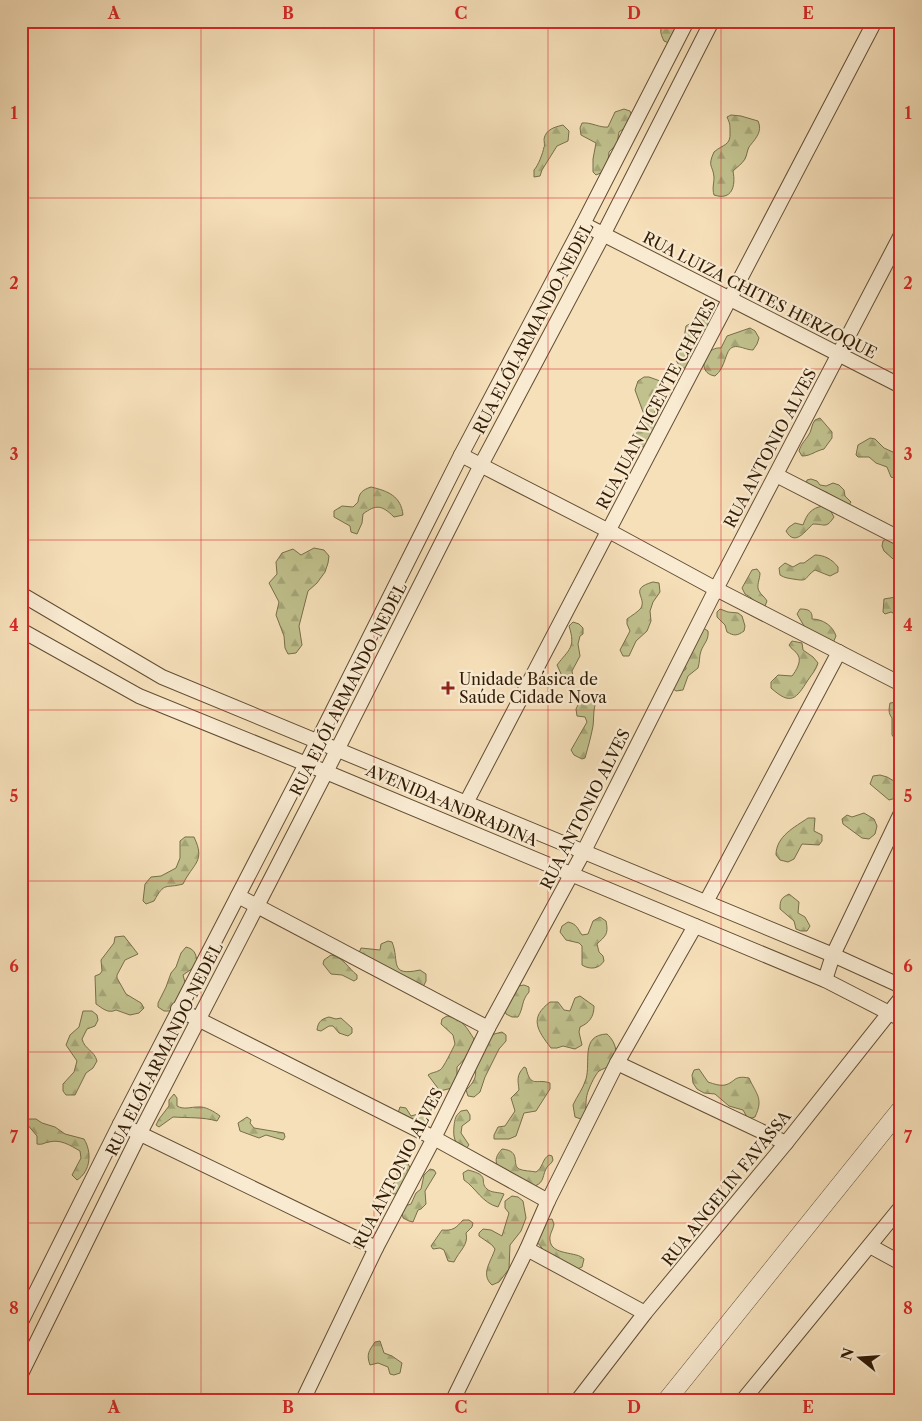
<svg xmlns="http://www.w3.org/2000/svg" width="922" height="1421" viewBox="0 0 922 1421" font-family="'Libre Caslon Text',serif">
	<style>
		.forest { fill: url(#forest-firs); stroke: #796e4a }
		.lines { fill: none; stroke-linecap: round; stroke-linejoin: round }
		.minor-casing { stroke: #634d33; stroke-width: 16 }
		.tertiary-casing { stroke: #634d33; stroke-width: 19 }
		.minor { stroke: #f9ebd2; stroke-width: 14 }
		.tertiary { stroke: #f9ebd2; stroke-width: 18 }
		.grid { fill: none; stroke: #d62828; stroke-width: 1; stroke-opacity: 0.55 }
		.poi-dot { fill: #8f2418; stroke: #f9ebd2; stroke-width: 2 }
		.labels { text-anchor: middle; dominant-baseline: central; stroke-width: 4.5; stroke-linejoin: round; paint-order: stroke }
		.street-label { font-size: 16px; fill: #321c06; stroke: #f9ebd2 }
		.poi-label { font-size: 16px; fill: #321c06; stroke: #f9ebd2; text-anchor: start }
		.neatline { fill: none; stroke: #d62828; stroke-width: 2 }
		.grid-label { font-size: 16px; text-anchor: middle; font-weight: bold; fill: #d62828 }
	</style>
	<defs>
		<pattern id="forest-firs" width="22" height="20" patternUnits="userSpaceOnUse" patternTransform="scale(1.25)"><rect width="22" height="20" fill="#c0c18d"/><path d="M5 1l3.5 6h-7zM16 11l3.5 6h-7z" fill="#a5a578"/></pattern>
	</defs>
	<rect width="100%" height="100%" fill="#f6e0ba"/>
	<filter id="stains"><feTurbulence type="fractalNoise" baseFrequency=".004" numOctaves="4"/><feColorMatrix values="0 0 0 0 .2 0 0 0 0 .09 0 0 0 0 .02 0 0 0 .5 -.17"/></filter>
	<radialGradient id="worn" r=".72"><stop offset=".6" stop-color="#630" stop-opacity="0"/><stop offset="1" stop-color="#630" stop-opacity=".3"/></radialGradient>
	<g class="forest">
		<path d="M 665,21 L 682,21 L 671,44 L 664,41 C 660,33 659,29 665,21 Z"/>
		<path d="M 624,109 L 630,111 L 632,116 L 630,124 L 619,132 C 617,144 618,143 609,152 L 608,164 L 603,172 L 596,175 L 593,172 L 593,159 L 596,143 L 581,135 L 580,128 L 582,123 C 591,122 600,128 608,127 L 615,112 Z"/>
		<path d="M 731,115 L 741,116 L 758,121 C 763,132 755,139 749,147 C 747,151 747,155 745,159 C 742,164 737,167 733,171 C 736,186 732,201 714,195 C 712,188 714,184 714,177 C 713,165 707,167 714,152 C 723,144 731,146 730,132 C 730,124 730,124 727,117 Z"/>
		<path d="M 563,125 L 569,131 L 568,141 L 557,146 L 542,170 L 540,176 L 534,177 L 534,170 C 538,166 543,153 544,147 C 545,147 544,140 544,139 C 546,129 555,127 563,125 Z"/>
		<path d="M 700,314 C 708,314 711,316 714,324 L 691,368 L 681,368 L 677,362 L 676,356 L 683,344 L 686,326 L 691,323 L 695,315 Z"/>
		<path d="M 750,328 L 755,331 L 759,338 L 757,344 L 753,350 C 746,350 739,345 733,347 C 725,349 726,368 715,376 C 695,373 705,346 721,348 L 727,336 Z"/>
		<polygon points="644,377 649,377 660,381 665,393 660,406 655,411 655,428 646,445 640,448 632,443 632,437 646,420 635,390 638,381"/>
		<path d="M 820,418 L 832,432 L 832,438 L 824,449 C 815,451 811,456 802,456 L 799,451 C 801,444 804,442 808,436 C 812,431 811,425 815,420 Z"/>
		<polygon points="870,438 875,439 884,448 895,453 897,465 901,466 901,477 897,479 891,477 887,467 876,463 869,457 858,457 856,455 858,445"/>
		<polygon points="811,479 817,481 820,485 826,486 833,483 839,485 844,490 845,496 851,502 849,505 826,492 806,484 807,480"/>
		<path d="M 371,487 C 388,491 401,496 403,515 L 394,517 C 382,505 376,504 363,514 L 362,523 L 357,534 L 351,532 L 350,526 L 334,517 L 334,511 L 342,506 L 353,507 L 358,502 C 359,493 362,490 371,487 Z"/>
		<path d="M 823,506 L 830,510 L 834,517 C 826,529 825,524 813,524 C 805,531 795,547 786,531 L 789,527 L 795,523 L 803,525 C 807,514 811,508 823,506 Z"/>
		<path d="M 888,538 C 901,543 901,553 901,566 L 884,551 L 882,546 L 883,541 Z"/>
		<polygon points="314,548 324,550 329,556 328,563 325,572 317,583 308,591 299,626 302,645 296,653 288,654 285,648 284,636 276,615 279,602 269,583 277,574 276,562 282,553 293,549 301,555"/>
		<path d="M 815,555 C 824,555 832,559 838,567 L 838,572 L 830,576 L 815,570 C 803,578 810,582 793,579 C 787,578 785,578 780,575 L 779,568 L 785,563 L 793,567 L 800,563 L 804,563 Z"/>
		<path d="M 757,569 L 760,573 C 760,579 756,586 759,591 C 761,595 765,597 767,601 L 765,606 L 762,607 C 755,603 752,597 745,594 L 742,588 L 752,570 Z"/>
		<path d="M 653,582 L 659,583 L 660,592 L 653,602 L 650,611 L 651,621 L 647,631 L 636,641 L 629,656 L 623,656 L 620,650 L 630,631 L 627,624 L 627,619 C 631,616 638,612 641,608 C 647,597 628,589 653,582 Z"/>
		<polygon points="896,597 901,598 901,617 891,612 885,614 883,612 884,599"/>
		<path d="M 720,609 L 728,612 L 738,613 L 742,616 L 745,626 L 744,631 C 737,636 734,636 727,632 L 725,625 L 717,617 L 717,612 Z"/>
		<path d="M 800,609 C 807,609 813,610 812,619 C 823,619 833,626 836,636 L 833,643 L 807,631 L 797,614 Z"/>
		<path d="M 573,622 L 579,624 L 583,628 L 583,634 L 580,636 L 578,644 L 580,656 L 572,671 L 573,677 L 569,680 L 563,678 L 557,665 C 569,649 576,648 569,626 Z"/>
		<path d="M 702,627 L 708,631 C 709,640 704,643 701,651 C 699,656 700,662 698,668 L 688,676 L 683,690 L 676,691 L 672,688 L 674,677 L 686,669 L 685,662 Z"/>
		<path d="M 792,641 L 802,643 L 803,650 L 813,657 L 818,663 C 816,670 812,674 808,680 C 796,699 791,706 771,688 L 771,682 L 778,675 L 792,676 C 796,671 802,661 798,655 C 796,651 791,649 789,645 Z"/>
		<path d="M 589,698 L 594,698 L 596,702 C 593,710 594,718 593,726 C 591,737 588,747 585,758 L 582,759 L 574,755 L 571,750 L 587,722 L 585,717 L 577,716 L 576,709 L 579,703 Z"/>
		<path d="M 898,702 L 901,703 L 901,738 L 895,739 L 892,735 L 892,718 C 888,713 889,709 890,703 Z"/>
		<polygon points="880,775 887,777 901,785 901,794 896,798 889,800 870,784 873,776"/>
		<polygon points="864,813 874,819 877,826 875,834 869,839 862,838 843,824 842,819 847,815 852,817"/>
		<path d="M 808,818 L 815,818 L 814,831 L 822,835 L 822,841 L 819,845 L 802,844 L 794,859 L 788,862 L 780,860 L 776,855 C 776,836 795,827 808,818 Z"/>
		<path d="M 185,837 L 194,837 C 206,862 193,863 183,884 C 165,889 165,881 154,901 L 146,904 L 143,901 L 145,884 L 151,877 L 161,876 L 176,868 L 180,858 L 180,841 Z"/>
		<path d="M 789,894 L 799,902 L 798,913 L 805,917 L 810,926 L 807,931 L 801,931 L 796,929 L 794,921 L 780,909 C 780,900 781,898 789,894 Z"/>
		<path d="M 600,917 L 606,921 C 609,935 605,936 597,944 L 599,952 L 603,956 L 604,961 C 599,969 590,970 582,965 L 582,946 L 579,943 L 566,940 L 560,932 L 562,926 L 568,922 C 577,924 577,928 582,935 L 588,934 L 593,921 Z"/>
		<path d="M 124,936 L 138,954 L 125,960 L 117,975 L 117,978 L 126,994 L 141,1003 L 144,1008 L 139,1013 L 130,1015 L 116,1010 C 108,1014 102,1008 96,1004 L 95,976 L 100,974 L 102,971 L 101,960 L 114,943 L 115,937 Z"/>
		<path d="M 388,941 L 392,942 C 400,961 388,977 420,970 L 426,974 L 426,981 L 423,987 L 359,953 L 361,948 L 380,950 L 381,944 Z"/>
		<path d="M 186,947 C 194,949 196,953 197,962 L 193,968 L 183,975 L 186,986 L 174,1011 L 164,1011 L 158,1007 L 158,1003 L 166,987 L 171,973 L 176,967 L 181,953 Z"/>
		<path d="M 331,955 C 342,956 349,969 357,975 L 357,979 L 354,981 L 342,975 L 331,974 L 323,964 L 324,960 Z"/>
		<path d="M 524,985 L 529,987 L 529,992 C 521,1001 524,1007 518,1017 L 512,1017 L 506,1014 L 504,1007 L 507,999 L 513,997 L 518,986 Z"/>
		<path d="M 580,996 L 594,1006 C 594,1017 589,1023 580,1027 L 579,1032 L 582,1045 L 575,1049 L 563,1046 L 557,1048 L 551,1048 C 537,1030 529,1018 550,1002 L 558,1002 L 564,1010 L 570,1011 L 575,998 Z"/>
		<path d="M 83,1011 L 92,1011 L 97,1015 L 98,1020 L 95,1026 L 87,1029 L 82,1039 C 85,1050 94,1050 97,1061 L 93,1068 L 86,1073 L 75,1095 L 66,1095 L 63,1091 L 63,1084 L 74,1072 L 77,1061 L 66,1045 L 70,1035 L 79,1027 Z"/>
		<path d="M 447,1016 C 462,1018 467,1028 474,1039 L 470,1053 L 457,1067 L 457,1079 L 452,1088 L 440,1091 L 428,1075 C 432,1072 435,1073 440,1070 C 443,1069 453,1048 455,1044 L 453,1035 L 441,1024 L 442,1019 Z"/>
		<path d="M 329,1017 L 336,1019 L 341,1018 L 352,1028 L 352,1033 L 348,1036 L 339,1033 L 333,1026 L 329,1026 L 321,1031 L 317,1030 C 318,1022 321,1019 329,1017 Z"/>
		<path d="M 502,1032 L 506,1035 L 506,1041 L 499,1049 L 485,1077 L 480,1092 L 474,1097 L 468,1096 L 466,1090 C 483,1074 471,1069 477,1057 C 481,1049 488,1041 494,1034 Z"/>
		<path d="M 607,1034 C 616,1042 620,1056 610,1065 C 607,1068 602,1069 599,1071 C 595,1075 591,1084 589,1089 C 585,1098 586,1106 586,1116 L 581,1119 L 575,1117 L 573,1105 C 577,1096 583,1089 586,1079 C 591,1062 580,1035 607,1034 Z"/>
		<path d="M 524,1067 L 526,1068 C 531,1089 536,1078 550,1083 L 550,1089 L 536,1111 L 524,1113 L 516,1136 L 509,1139 L 494,1139 L 494,1135 L 498,1127 L 505,1126 L 515,1111 L 511,1098 L 519,1090 C 518,1080 516,1076 524,1067 Z"/>
		<path d="M 699,1069 L 708,1082 C 714,1084 720,1086 725,1085 C 736,1082 733,1075 749,1078 C 756,1094 764,1098 755,1117 L 752,1118 L 747,1117 L 743,1110 L 729,1106 L 715,1094 L 704,1093 L 697,1089 L 693,1083 L 692,1075 L 694,1070 Z"/>
		<path d="M 174,1094 L 177,1098 L 177,1106 C 184,1110 190,1107 198,1107 C 205,1106 215,1112 220,1116 L 217,1121 C 203,1117 189,1118 173,1117 L 159,1127 L 156,1125 L 159,1119 L 169,1106 L 169,1100 Z"/>
		<path d="M 433,1097 L 435,1101 C 430,1109 430,1116 427,1125 L 417,1128 L 398,1113 L 400,1107 L 406,1108 L 411,1116 L 418,1114 L 427,1101 Z"/>
		<path d="M 467,1110 L 470,1115 L 470,1120 L 462,1126 L 461,1133 L 469,1145 L 465,1150 C 454,1143 453,1138 454,1126 C 455,1119 455,1116 461,1111 Z"/>
		<polygon points="247,1117 251,1120 250,1123 254,1128 284,1133 285,1137 283,1140 266,1135 259,1138 240,1131 238,1123"/>
		<path d="M 28,1119 L 36,1119 L 42,1123 L 55,1127 L 65,1134 L 84,1139 C 92,1152 91,1171 77,1180 L 72,1175 L 81,1158 L 80,1151 C 70,1145 60,1139 49,1142 C 43,1143 43,1145 37,1144 L 37,1136 L 27,1124 Z"/>
		<path d="M 502,1149 C 522,1151 511,1164 519,1169 C 523,1171 532,1171 536,1172 C 543,1168 542,1159 549,1155 L 552,1156 L 553,1160 C 552,1163 549,1165 547,1167 C 542,1175 545,1182 535,1186 L 498,1167 C 494,1159 497,1155 502,1149 Z"/>
		<polygon points="397,1160 407,1162 411,1169 409,1178 403,1182 396,1194 390,1194 392,1186 398,1177 394,1166"/>
		<polygon points="430,1169 434,1170 436,1173 425,1191 426,1204 421,1209 418,1210 413,1222 409,1221 403,1218 402,1211 405,1206 411,1204 416,1193 421,1189 424,1175"/>
		<path d="M 468,1170 C 492,1176 478,1181 487,1189 C 491,1193 499,1192 504,1194 L 498,1207 C 482,1203 476,1188 464,1180 L 463,1173 Z"/>
		<path d="M 512,1196 L 518,1197 L 523,1201 L 526,1218 L 521,1231 L 510,1245 L 509,1269 L 499,1282 L 492,1285 C 480,1274 491,1262 495,1249 L 492,1245 L 479,1236 L 479,1233 L 483,1229 L 491,1230 L 502,1236 L 509,1213 L 505,1208 L 505,1201 Z"/>
		<path d="M 552,1219 L 554,1224 C 553,1230 549,1235 550,1240 C 551,1256 577,1251 584,1259 L 582,1267 L 577,1269 L 550,1258 L 537,1242 L 545,1220 Z"/>
		<path d="M 463,1220 L 469,1220 L 473,1223 L 472,1227 L 466,1233 C 469,1245 459,1251 454,1262 L 448,1261 L 444,1250 L 440,1248 L 433,1249 L 431,1246 L 442,1230 C 453,1231 456,1228 463,1220 Z"/>
		<path d="M 380,1341 L 384,1353 L 392,1356 L 402,1363 L 400,1373 L 394,1375 L 390,1374 L 388,1367 L 378,1363 L 370,1365 C 366,1354 369,1351 375,1342 Z"/>
	</g>
	<g class="lines">
		<defs>
			<g id="minor">
				<polyline points="583,224 901,386"/>
				<polyline points="461,455 609,531 716,589 901,684"/>
				<polyline points="776,475 901,539"/>
				<polyline points="21,594 162,677 833,955 901,986"/>
				<polyline points="21,630 139,696 326,772 825,980 901,1019"/>
				<polyline points="466,803 875,21"/>
				<polyline points="238,896 488,1028"/>
				<polyline points="706,902 839,652"/>
				<polyline points="825,980 833,955 901,813"/>
				<polyline points="178,1009 434,1138 548,1201"/>
				<polyline points="617,1063 786,1143"/>
				<polyline points="120,1124 376,1248"/>
				<polyline points="870,1246 901,1263"/>
				<polyline points="527,1249 645,1313"/>
				<polyline points="21,1322 120,1124 306,764 461,455 583,224 687,21"/>
				<polyline points="21,1374 140,1133 326,772 481,465 603,235 712,21"/>
				<polyline points="303,1400 376,1248 434,1138 488,1028 583,853 716,589 901,235"/>
				<polyline points="453,1400 527,1249 548,1201 617,1063 695,926"/>
				<polyline points="578,1400 645,1313 786,1143 901,998"/>
				<polyline points="743,1400 901,1207"/>
			</g>
			<polyline id="tertiary" points="667,1400 901,1109"/>
		</defs>
		<use href="#minor" class="minor-casing"/>
		<use href="#tertiary" class="tertiary-casing"/>
		<use href="#minor" class="minor"/>
		<use href="#tertiary" class="tertiary"/>
	</g>
	<path class="grid" d="M 201,21 L 201,1400M 374,21 L 374,1400M 548,21 L 548,1400M 721,21 L 721,1400M 21,198 L 901,198M 21,369 L 901,369M 21,540 L 901,540M 21,710 L 901,710M 21,881 L 901,881M 21,1052 L 901,1052M 21,1223 L 901,1223"/>
	<path class="poi-dot" d="M445.5 680.5h5v5h5v5h-5v5h-5v-5h-5v-5h5z"/>
	<g class="labels">
		<g class="street-label">
			<text transform="translate(760 295) rotate(27)">RUA LUIZA CHITES HERZOQUE</text>
			<text transform="translate(533 328) rotate(-62)">RUA ELÓI ARMANDO NEDEL</text>
			<text transform="translate(656 404) rotate(-62)">RUA JUAN VICENTE CHAVES</text>
			<text transform="translate(770 448) rotate(-62)">RUA ANTONIO ALVES</text>
			<text transform="translate(348 689) rotate(-63)">RUA ELÓI ARMANDO NEDEL</text>
			<text transform="translate(452 805) rotate(23)">AVENIDA ANDRADINA</text>
			<text transform="translate(585 809) rotate(-63)">RUA ANTONIO ALVES</text>
			<text transform="translate(164 1049) rotate(-63)">RUA ELÓI ARMANDO NEDEL</text>
			<text transform="translate(398 1168) rotate(-63)">RUA ANTONIO ALVES</text>
			<text transform="translate(726 1188) rotate(-51)">RUA ANGELIN FAVASSA</text>
		</g>
		<g class="poi-label">
			<text x="459" y="679">Unidade Básica de<tspan x="459" dy="18">Saúde Cidade Nova</tspan></text>
		</g>
	</g>
	<rect width="922" height="1421" fill="none" stroke="#f6e0ba" stroke-width="55"/>
	<g transform="translate(860 1358) rotate(287)" stroke="#f9ebd2" stroke-width="4" paint-order="stroke">
	<path d="M0-4L9 19L0 12L-9 19Z" fill="#321c06"/>
	<text y="-8" font-size="14" font-weight="bold" text-anchor="middle" fill="#321c06">N</text>
	</g>
	<rect x="28" y="28" width="866" height="1366" class="neatline"/>
	<g class="grid-label">
		<text x="114" y="19">A</text>
		<text x="288" y="19">B</text>
		<text x="461" y="19">C</text>
		<text x="634" y="19">D</text>
		<text x="808" y="19">E</text>
		<text x="14" y="119">1</text>
		<text x="908" y="119">1</text>
		<text x="14" y="289">2</text>
		<text x="908" y="289">2</text>
		<text x="14" y="460">3</text>
		<text x="908" y="460">3</text>
		<text x="14" y="631">4</text>
		<text x="908" y="631">4</text>
		<text x="14" y="802">5</text>
		<text x="908" y="802">5</text>
		<text x="14" y="972">6</text>
		<text x="908" y="972">6</text>
		<text x="14" y="1143">7</text>
		<text x="908" y="1143">7</text>
		<text x="14" y="1314">8</text>
		<text x="908" y="1314">8</text>
		<text x="114" y="1413">A</text>
		<text x="288" y="1413">B</text>
		<text x="461" y="1413">C</text>
		<text x="634" y="1413">D</text>
		<text x="808" y="1413">E</text>
	</g>
	<rect width="100%" height="100%" filter="url(#stains)"/>
	<rect width="100%" height="100%" fill="url(#worn)"/>
</svg>
